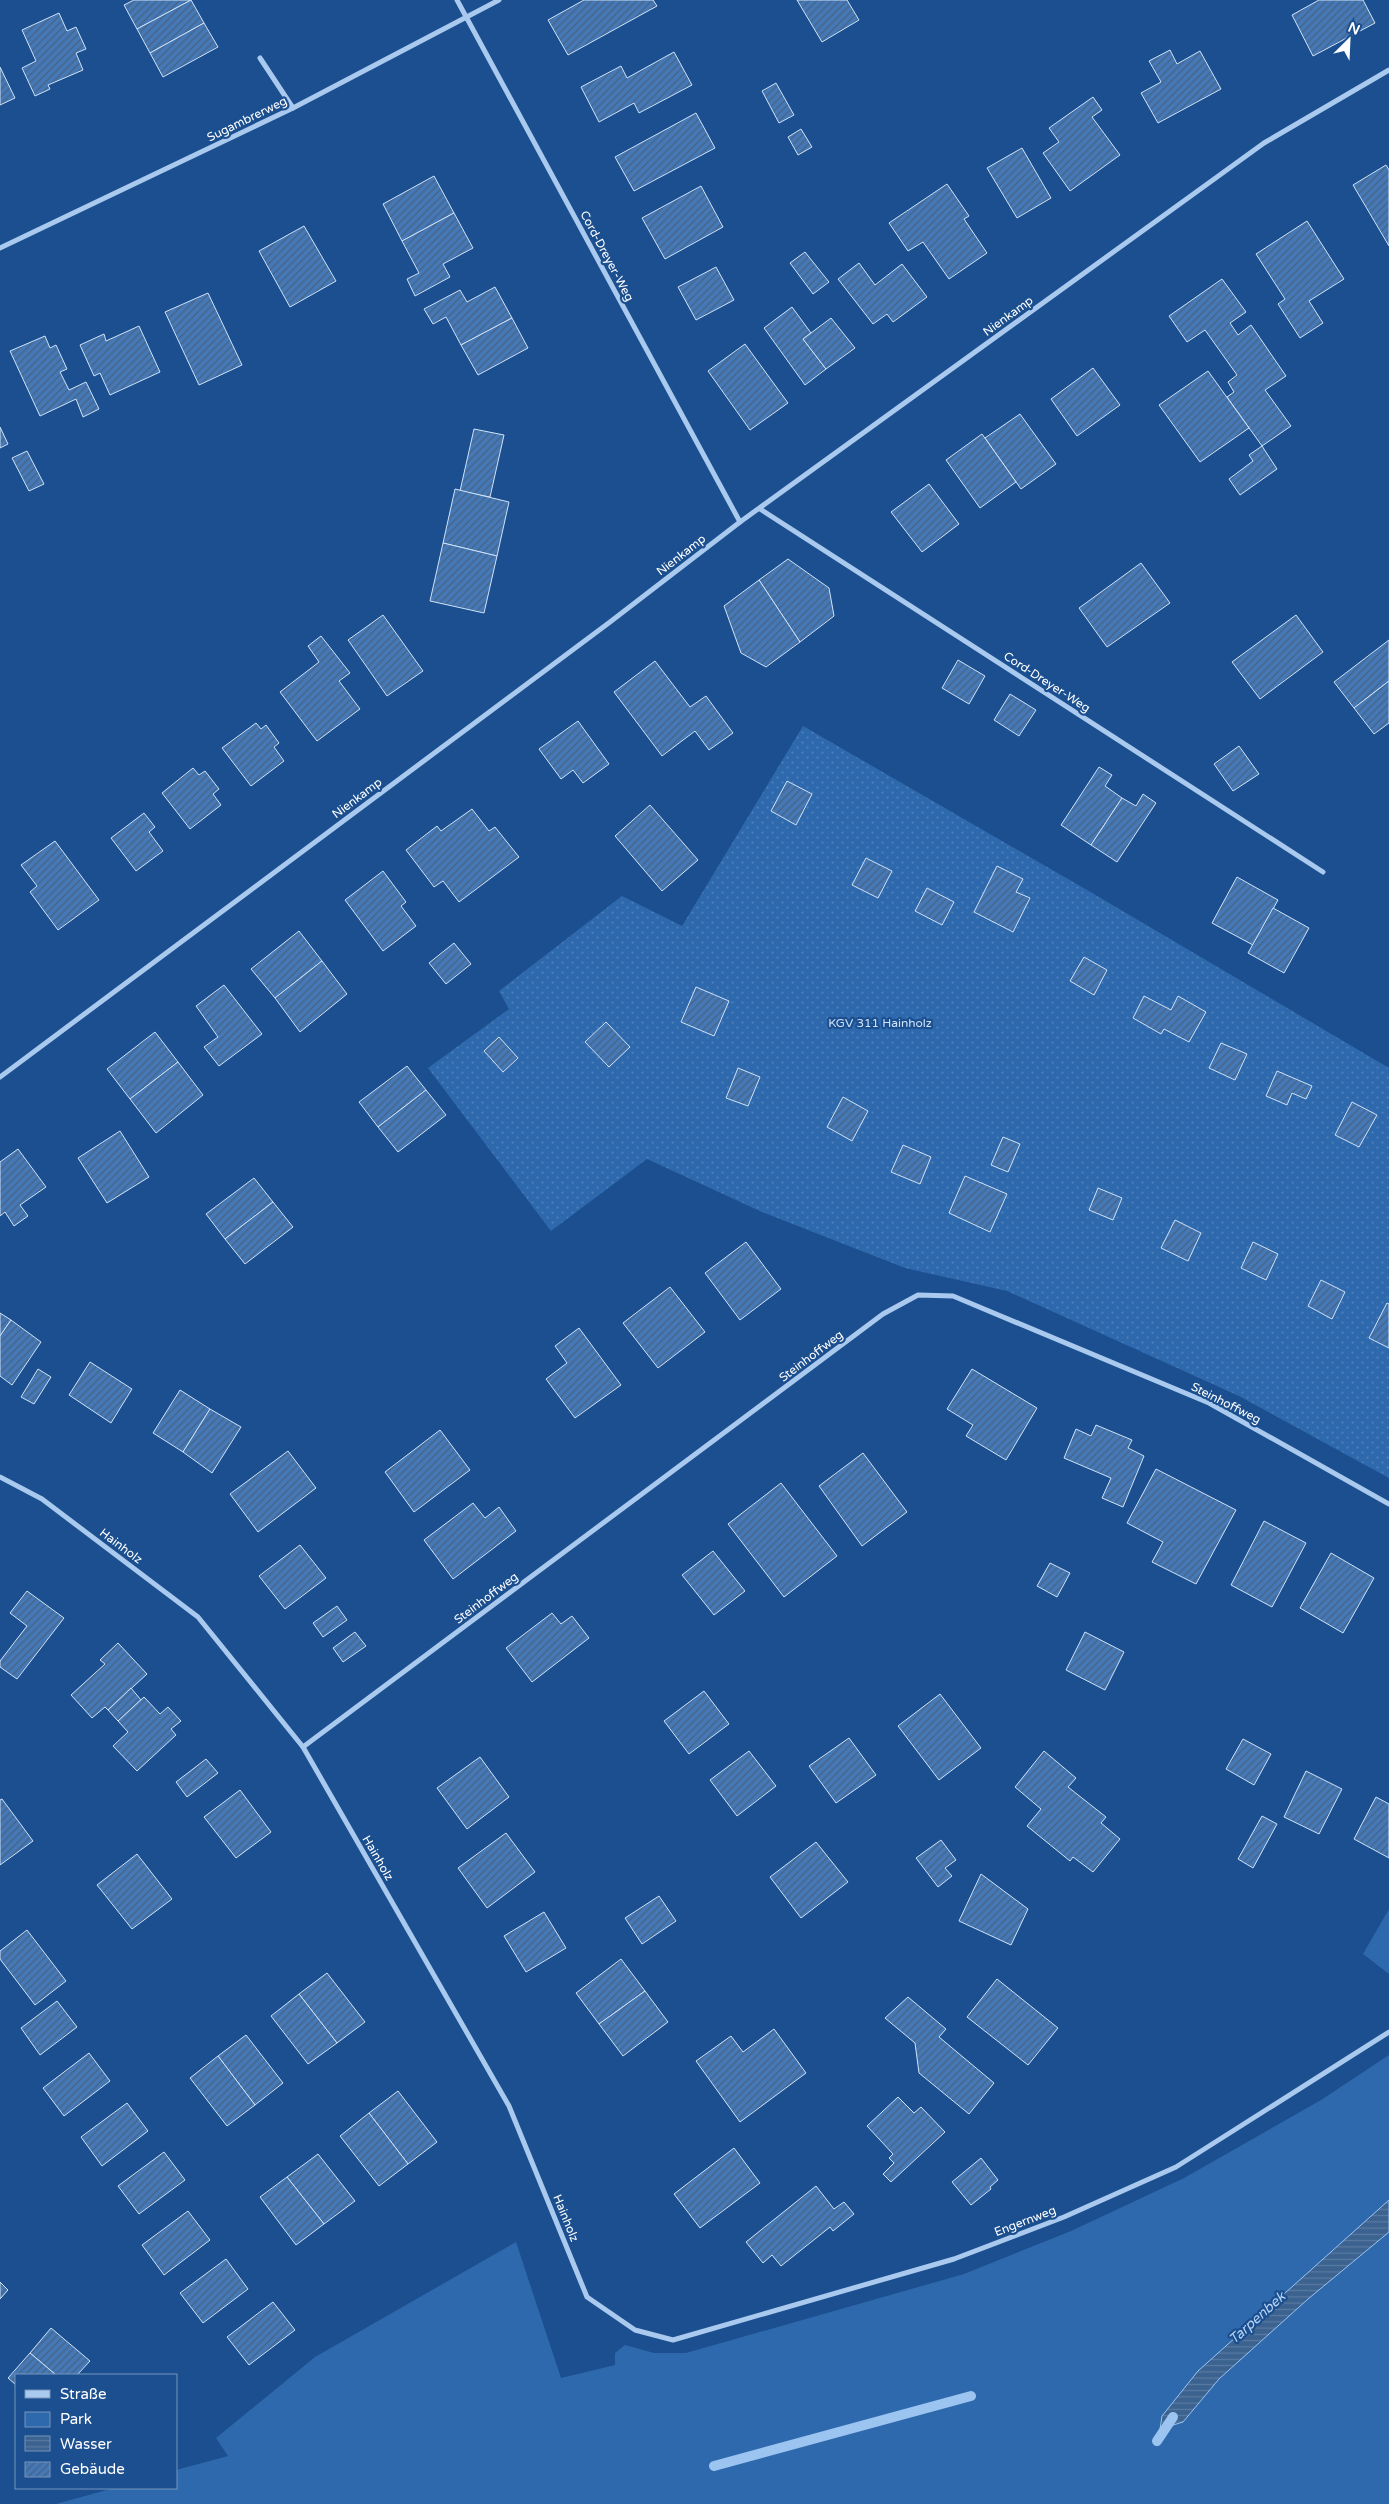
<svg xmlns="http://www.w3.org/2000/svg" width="1389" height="2504" viewBox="0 0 1389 2504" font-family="'Varela Round',sans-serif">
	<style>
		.green { fill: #2e69ad }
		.garden { fill: url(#garden-dots) }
		.water { fill: url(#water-rules); stroke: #9cc4f0 }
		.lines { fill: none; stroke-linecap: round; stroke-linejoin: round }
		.stream { stroke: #9cc4f0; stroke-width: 10 }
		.building { fill: url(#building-hatch); stroke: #cfe3fa }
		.minor { stroke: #a9c9ee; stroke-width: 5 }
		.labels { text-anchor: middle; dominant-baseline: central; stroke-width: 4.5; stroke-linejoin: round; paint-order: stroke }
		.street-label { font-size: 12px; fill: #fff; stroke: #1b4f8f }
		.park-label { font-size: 12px; fill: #cfe3fa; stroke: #1b4f8f }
		.water-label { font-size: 14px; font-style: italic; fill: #b5d3f5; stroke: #1b4f8f }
	</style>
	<defs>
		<pattern id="garden-dots" width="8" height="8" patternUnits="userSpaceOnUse" patternTransform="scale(1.25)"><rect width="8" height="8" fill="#2e69ad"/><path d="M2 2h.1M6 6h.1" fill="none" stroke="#4d80b9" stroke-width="1.8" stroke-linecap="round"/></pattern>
		<pattern id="water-rules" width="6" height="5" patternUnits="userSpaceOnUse" patternTransform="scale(1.25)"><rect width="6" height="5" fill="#3c6290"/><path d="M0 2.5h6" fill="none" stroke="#597aa1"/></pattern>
		<pattern id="building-hatch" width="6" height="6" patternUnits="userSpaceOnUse" patternTransform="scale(1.25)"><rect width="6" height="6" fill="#4478b7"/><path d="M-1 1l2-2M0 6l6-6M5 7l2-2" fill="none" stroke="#486282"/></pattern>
	</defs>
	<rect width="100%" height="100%" fill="#1b4f8f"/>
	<g class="green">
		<polygon points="1389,1909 1389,1974 1363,1954"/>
		<polygon points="1389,2055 1389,2504 56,2504 114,2488 176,2488 176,2470 228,2456 216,2438 315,2357 516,2242 561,2378 615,2365 615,2353 625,2345 654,2353 686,2353 964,2274 1071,2231 1184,2178 1321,2100"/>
	</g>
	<polygon class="garden" points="803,726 1087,890 1389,1068 1389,1478 1239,1396 1007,1291 905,1268 762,1212 647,1159 551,1231 428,1068 509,1009 499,991 622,896 682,926"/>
	<polygon class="water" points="1389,2200 1389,2232 1308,2299 1219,2379 1183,2422 1160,2429 1162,2416 1198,2371"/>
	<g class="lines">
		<g class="stream">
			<polyline points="1157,2441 1173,2417"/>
			<polyline points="714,2466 971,2396"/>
		</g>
	</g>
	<g class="building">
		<polygon points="134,0 191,0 137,29 124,5"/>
		<polygon points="191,0 204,23 150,53 137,29"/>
		<polygon points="584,0 653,0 657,6 568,55 548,20"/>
		<polygon points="797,0 847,0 859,20 822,42"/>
		<polygon points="1319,0 1363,0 1375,23 1313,56 1292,15"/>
		<polygon points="59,13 67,31 76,27 86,49 76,53 83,70 48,85 50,89 35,96 22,68 36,61 22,30"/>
		<polygon points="204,23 218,47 163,77 150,53"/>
		<polygon points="1170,50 1177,64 1200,51 1221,89 1158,123 1141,93 1161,82 1149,61"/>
		<polygon points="674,52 692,85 639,113 634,103 599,122 581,87 621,66 627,78"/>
		<polygon points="0,67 15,98 0,105"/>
		<polygon points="776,83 794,115 779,123 762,91"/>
		<polygon points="1093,97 1102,110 1092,117 1120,155 1070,191 1043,153 1059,142 1049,128"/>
		<polygon points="696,113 715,148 634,191 615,157"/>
		<polygon points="801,129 812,147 798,155 788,137"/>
		<polygon points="1022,148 1051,198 1017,218 987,168"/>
		<polygon points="1386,165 1389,170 1389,246 1353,185"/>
		<polygon points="434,176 454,213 402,241 383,204"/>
		<polygon points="947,184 969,216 964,219 987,253 949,279 923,242 908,251 889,223"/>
		<polygon points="701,186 723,227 665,259 642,218"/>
		<polygon points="454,213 473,248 443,264 450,277 415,296 407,279 419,273 402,241"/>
		<polygon points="1307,221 1344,279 1309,301 1323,323 1300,338 1278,304 1285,299 1256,254"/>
		<polygon points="304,226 336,281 290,307 259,251"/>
		<polygon points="805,252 829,282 813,294 790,263"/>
		<polygon points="859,263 875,285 902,264 927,297 893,322 887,314 873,324 838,279"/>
		<polygon points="716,267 734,300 696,320 678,287"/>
		<polygon points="1222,279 1246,312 1230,323 1238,335 1251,325 1286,376 1265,390 1291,426 1262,446 1227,397 1234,392 1228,382 1237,375 1205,330 1187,342 1169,316"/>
		<polygon points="495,287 512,318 461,345 446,317 433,324 424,309 460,290 467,302"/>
		<polygon points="208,293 242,365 199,385 165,312"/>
		<polygon points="792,307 811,333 803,339 826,369 805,385 764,328"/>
		<polygon points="512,318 528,348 478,375 461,345"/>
		<polygon points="831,318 855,348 826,369 803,339"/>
		<polygon points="139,326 160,372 110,395 100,373 94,376 80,345 104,334 106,341"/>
		<polygon points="45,336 50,348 56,345 67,369 60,372 69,390 86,382 99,409 83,417 76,399 40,416 10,351"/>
		<polygon points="745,344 788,403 750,430 708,371"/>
		<polygon points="1093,368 1120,405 1077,436 1051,399"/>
		<polygon points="1208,371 1249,428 1200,462 1159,405"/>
		<polygon points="1020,414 1056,464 1021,489 985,438"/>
		<polygon points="0,427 8,444 0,448"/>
		<polygon points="474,429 504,435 490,497 460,491"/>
		<polygon points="982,434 1016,482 980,508 946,460"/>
		<polygon points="1262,446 1277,469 1240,495 1229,479 1253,461 1249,455"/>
		<polygon points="27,451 44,484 29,491 12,458"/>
		<polygon points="929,484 959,524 922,552 891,512"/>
		<polygon points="455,489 509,502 497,556 443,543"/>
		<polygon points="443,543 497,556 484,613 430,601"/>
		<polygon points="788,559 829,588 834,616 800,642 759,580"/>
		<polygon points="1141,563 1170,603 1107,647 1079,608"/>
		<polygon points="759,580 800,642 766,667 741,653 724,606"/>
		<polygon points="383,615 423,671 387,696 348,640"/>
		<polygon points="1296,615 1323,652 1260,699 1232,662"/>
		<polygon points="321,636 350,673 339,681 360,709 317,741 280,692 319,662 308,646"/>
		<polygon points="1389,640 1389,681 1354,708 1334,682"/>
		<polygon points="958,660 985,676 969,704 942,688"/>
		<polygon points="655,661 690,707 706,696 733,733 709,750 695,731 662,756 614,692"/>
		<polygon points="1389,681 1389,723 1374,734 1354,708"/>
		<polygon points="1010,694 1036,710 1019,736 994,720"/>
		<polygon points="578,721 609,764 583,783 573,770 561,779 539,749"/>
		<polygon points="256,723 261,729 266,725 279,743 274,747 284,761 251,786 222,748"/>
		<polygon points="1239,746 1259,774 1233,791 1214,764"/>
		<polygon points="1099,767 1112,775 1105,786 1122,798 1091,845 1061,825"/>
		<polygon points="193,768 199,775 205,771 219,789 213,794 221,805 190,829 162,793"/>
		<polygon points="787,781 812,794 796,825 771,811"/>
		<polygon points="1143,794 1156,803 1117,862 1091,845 1122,798 1136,806"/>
		<polygon points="650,805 698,860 662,891 615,836"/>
		<polygon points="472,809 489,831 495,827 519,857 459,902 443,881 434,887 406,850 437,826 441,831"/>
		<polygon points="144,813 155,827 149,832 163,851 136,871 111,838"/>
		<polygon points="55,841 99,900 58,930 30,892 37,886 21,865"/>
		<polygon points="866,858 892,871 878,898 852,885"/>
		<polygon points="997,866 1023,879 1016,892 1030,898 1013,932 974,912"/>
		<polygon points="383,871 406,902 401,906 416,926 383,951 345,900"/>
		<polygon points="1237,877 1278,900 1253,945 1212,923"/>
		<polygon points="927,888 954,902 942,925 915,911"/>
		<polygon points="1273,908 1309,928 1284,973 1248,953"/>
		<polygon points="299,931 322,961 275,998 251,969"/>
		<polygon points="454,943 471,964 446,984 429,963"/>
		<polygon points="1084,957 1107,970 1094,995 1070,981"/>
		<polygon points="322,961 347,994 300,1032 275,998"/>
		<polygon points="224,985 262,1034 219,1066 204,1047 218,1037 196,1006"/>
		<polygon points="696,987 729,1001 714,1036 681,1022"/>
		<polygon points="1144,996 1171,1010 1178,996 1206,1012 1189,1042 1164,1029 1161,1034 1133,1018"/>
		<polygon points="606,1022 630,1047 609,1067 585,1042"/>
		<polygon points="155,1032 178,1062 130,1099 107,1069"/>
		<polygon points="499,1037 518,1058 503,1072 484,1051"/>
		<polygon points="1221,1043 1247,1054 1235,1080 1209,1068"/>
		<polygon points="178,1062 203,1095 156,1133 130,1099"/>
		<polygon points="407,1066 426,1090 378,1127 359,1102"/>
		<polygon points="738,1068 760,1077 748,1106 726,1098"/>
		<polygon points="1277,1071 1312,1086 1306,1099 1292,1093 1287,1105 1266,1096"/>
		<polygon points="426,1090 446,1115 398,1152 378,1127"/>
		<polygon points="843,1097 868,1111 852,1141 827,1127"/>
		<polygon points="1352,1102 1377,1115 1359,1147 1335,1135"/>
		<polygon points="120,1131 149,1177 107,1203 78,1158"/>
		<polygon points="1003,1137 1020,1144 1008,1172 991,1165"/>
		<polygon points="903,1145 931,1157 920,1184 891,1172"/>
		<polygon points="18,1149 46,1187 20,1205 28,1216 14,1226 5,1212 0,1216 0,1162"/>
		<polygon points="965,1176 1007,1194 990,1232 949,1213"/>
		<polygon points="254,1178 273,1202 225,1239 206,1214"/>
		<polygon points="1098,1188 1122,1198 1113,1220 1089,1210"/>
		<polygon points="273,1202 293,1227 245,1264 225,1239"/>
		<polygon points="1175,1220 1201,1233 1188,1261 1161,1248"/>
		<polygon points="746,1242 781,1289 740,1320 705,1273"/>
		<polygon points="1253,1242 1278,1254 1266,1280 1241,1268"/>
		<polygon points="1321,1280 1345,1292 1332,1319 1308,1306"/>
		<polygon points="670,1287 705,1332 658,1368 623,1323"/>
		<polygon points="1387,1303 1389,1304 1389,1348 1369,1338"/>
		<polygon points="0,1313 11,1320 0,1336"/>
		<polygon points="11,1320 41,1342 12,1385 0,1376 0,1336"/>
		<polygon points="579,1328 621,1385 575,1418 546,1379 567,1363 555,1346"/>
		<polygon points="90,1362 132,1389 111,1423 69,1395"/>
		<polygon points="38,1369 51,1377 34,1404 21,1397"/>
		<polygon points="972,1369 1037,1408 1006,1460 966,1436 973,1425 947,1409"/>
		<polygon points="180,1390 210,1409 183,1452 153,1433"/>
		<polygon points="210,1409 241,1427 212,1473 183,1452"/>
		<polygon points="1096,1425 1132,1440 1128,1448 1144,1456 1123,1507 1102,1498 1111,1478 1064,1458 1076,1429 1091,1436"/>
		<polygon points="440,1430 470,1470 414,1512 385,1472"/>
		<polygon points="288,1451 316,1488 258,1532 230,1494"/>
		<polygon points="863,1453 907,1512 862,1546 819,1486"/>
		<polygon points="1156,1469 1236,1510 1196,1584 1152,1562 1163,1542 1127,1523"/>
		<polygon points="781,1483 837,1556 784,1597 728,1524"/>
		<polygon points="473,1503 485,1518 499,1507 516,1531 453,1579 424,1540"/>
		<polygon points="1264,1521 1306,1543 1272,1607 1231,1585"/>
		<polygon points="300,1545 326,1578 285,1609 259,1576"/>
		<polygon points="713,1551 745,1591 714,1615 682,1575"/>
		<polygon points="1331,1553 1374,1578 1343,1633 1300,1608"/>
		<polygon points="1050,1563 1070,1573 1057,1597 1037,1586"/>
		<polygon points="27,1591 64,1618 17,1679 0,1667 0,1661 27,1626 10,1613"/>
		<polygon points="337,1606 347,1620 323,1637 313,1623"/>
		<polygon points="552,1613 561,1624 572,1616 589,1638 532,1682 506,1648"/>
		<polygon points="355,1632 366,1646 343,1662 333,1648"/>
		<polygon points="1085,1632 1124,1652 1105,1690 1066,1670"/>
		<polygon points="118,1643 147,1674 108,1710 105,1707 92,1718 71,1695 105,1664 100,1660"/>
		<polygon points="131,1688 141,1700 118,1721 108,1710"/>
		<polygon points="704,1691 729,1724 689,1754 664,1721"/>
		<polygon points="940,1694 981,1748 939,1780 898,1726"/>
		<polygon points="144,1697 160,1714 168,1707 181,1721 171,1729 176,1735 137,1771 113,1746 128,1732 118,1721"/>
		<polygon points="849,1738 876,1775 836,1803 809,1766"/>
		<polygon points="1243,1739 1271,1754 1254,1785 1226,1769"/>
		<polygon points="749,1751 776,1786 737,1816 710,1780"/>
		<polygon points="1044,1751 1076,1778 1068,1787 1106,1817 1101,1823 1120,1839 1093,1872 1073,1857 1070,1861 1027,1826 1041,1809 1015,1787"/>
		<polygon points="480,1757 509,1797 467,1829 437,1788"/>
		<polygon points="206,1759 218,1773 187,1797 176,1782"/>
		<polygon points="1306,1771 1342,1789 1319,1834 1284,1817"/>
		<polygon points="240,1790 271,1832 236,1858 204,1817"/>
		<polygon points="1376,1797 1389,1804 1389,1858 1354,1839"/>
		<polygon points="2,1799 33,1841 0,1865 0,1800"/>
		<polygon points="1262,1816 1277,1824 1253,1868 1238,1859"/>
		<polygon points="506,1833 535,1872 487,1908 458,1868"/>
		<polygon points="941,1840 956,1860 945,1868 952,1876 938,1887 916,1858"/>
		<polygon points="816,1842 848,1882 801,1918 770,1877"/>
		<polygon points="137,1854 172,1899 132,1929 97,1885"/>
		<polygon points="981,1874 1028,1909 1011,1945 959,1921"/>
		<polygon points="659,1896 676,1921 642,1944 625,1918"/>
		<polygon points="544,1912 566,1948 526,1972 504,1936"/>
		<polygon points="27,1930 66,1981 35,2005 0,1959 0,1951"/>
		<polygon points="621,1959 645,1991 599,2024 576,1993"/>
		<polygon points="327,1973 365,2022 337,2043 299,1994"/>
		<polygon points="997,1979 1058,2028 1028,2065 967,2017"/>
		<polygon points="645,1991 668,2022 623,2056 599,2024"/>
		<polygon points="299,1994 337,2043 308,2064 271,2016"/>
		<polygon points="908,1997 946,2029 939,2037 994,2083 969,2114 919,2073 915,2043 885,2018"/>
		<polygon points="57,2001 77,2027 40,2055 21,2028"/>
		<polygon points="774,2029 806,2073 740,2122 696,2061 731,2036 743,2052"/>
		<polygon points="246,2035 283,2083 255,2105 218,2056"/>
		<polygon points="89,2053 110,2081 64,2116 43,2088"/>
		<polygon points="218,2056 255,2105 227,2126 190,2078"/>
		<polygon points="398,2091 437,2142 408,2164 369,2113"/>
		<polygon points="898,2097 914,2113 921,2107 945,2132 891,2182 883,2174 894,2163 889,2158 893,2154 867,2126"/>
		<polygon points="127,2103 148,2131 102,2166 81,2137"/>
		<polygon points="369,2113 408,2164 379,2186 340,2136"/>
		<polygon points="734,2148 760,2183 700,2228 674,2194"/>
		<polygon points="164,2152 185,2180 139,2214 118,2186"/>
		<polygon points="318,2154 355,2201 324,2224 287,2177"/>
		<polygon points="981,2158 998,2180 990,2187 991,2189 971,2205 952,2182"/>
		<polygon points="287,2177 324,2224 296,2245 260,2197"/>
		<polygon points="816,2186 834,2209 844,2202 854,2214 833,2231 830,2227 781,2266 772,2255 763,2263 746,2242"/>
		<polygon points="188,2211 210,2240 164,2275 142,2245"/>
		<polygon points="226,2259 248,2289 203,2323 180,2293"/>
		<polygon points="0,2282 8,2290 0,2299"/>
		<polygon points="273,2302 295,2330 249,2365 227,2337"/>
		<polygon points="51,2328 90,2361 77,2375 56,2375 30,2353"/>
		<polygon points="30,2353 56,2375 16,2375 16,2385 8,2378"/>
	</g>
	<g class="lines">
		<g class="minor">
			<polyline points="457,0 740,522"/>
			<polyline points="260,58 293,108"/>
			<polyline points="0,248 293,108 499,0"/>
			<polyline points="760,509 1323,872"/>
			<polyline points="0,1077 610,622 740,522 1264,143 1389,70"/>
			<polyline points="0,1477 42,1499 198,1617 303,1747 509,2106 587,2297 635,2330 673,2340 954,2259 1064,2217 1176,2167 1389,2032"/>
			<polyline points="303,1747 883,1314 918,1295 953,1296 1209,1403 1389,1504"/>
		</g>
	</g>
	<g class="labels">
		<g class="street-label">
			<text transform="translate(247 119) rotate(-26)">Sugambrerweg</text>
			<text transform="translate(607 256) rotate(62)">Cord-Dreyer-Weg</text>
			<text transform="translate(1008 316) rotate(-36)">Nienkamp</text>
			<text transform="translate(681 555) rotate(-38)">Nienkamp</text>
			<text transform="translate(1047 682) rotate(33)">Cord-Dreyer-Weg</text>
			<text transform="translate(357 798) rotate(-37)">Nienkamp</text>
			<text transform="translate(811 1356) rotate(-37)">Steinhoffweg</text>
			<text transform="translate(1226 1403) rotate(27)">Steinhoffweg</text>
			<text transform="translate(121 1546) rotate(37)">Hainholz</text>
			<text transform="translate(486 1598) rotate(-37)">Steinhoffweg</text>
			<text transform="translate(378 1858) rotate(60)">Hainholz</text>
			<text transform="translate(566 2218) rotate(68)">Hainholz</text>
			<text transform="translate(1025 2221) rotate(-21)">Engernweg</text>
		</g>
		<g class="park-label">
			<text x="880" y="1023">KGV 311 Hainholz</text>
		</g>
		<g class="water-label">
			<text transform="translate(1257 2318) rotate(-42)">Tarpenbek</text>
		</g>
	</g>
	<rect x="15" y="2374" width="162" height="115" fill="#1b4f8f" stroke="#7695bc"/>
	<rect x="25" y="2390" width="25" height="8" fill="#a9c9ee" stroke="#7695bc"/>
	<text x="60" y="2399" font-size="15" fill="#ffffff">Straße</text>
	<rect x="25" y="2412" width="25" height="15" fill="#2e69ad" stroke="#7695bc"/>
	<text x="60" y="2424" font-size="15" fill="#ffffff">Park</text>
	<rect x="25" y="2436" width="25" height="15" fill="url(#water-rules)" stroke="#7695bc"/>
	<text x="60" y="2449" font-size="15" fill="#ffffff">Wasser</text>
	<rect x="25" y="2462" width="25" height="15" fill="url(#building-hatch)" stroke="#7695bc"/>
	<text x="60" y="2474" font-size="15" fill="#ffffff">Gebäude</text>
	<g transform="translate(1349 40) rotate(24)" stroke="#1b4f8f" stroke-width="4" paint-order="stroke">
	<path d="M0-4L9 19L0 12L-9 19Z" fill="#ffffff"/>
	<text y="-8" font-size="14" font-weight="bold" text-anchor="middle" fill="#ffffff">N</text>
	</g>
</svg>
